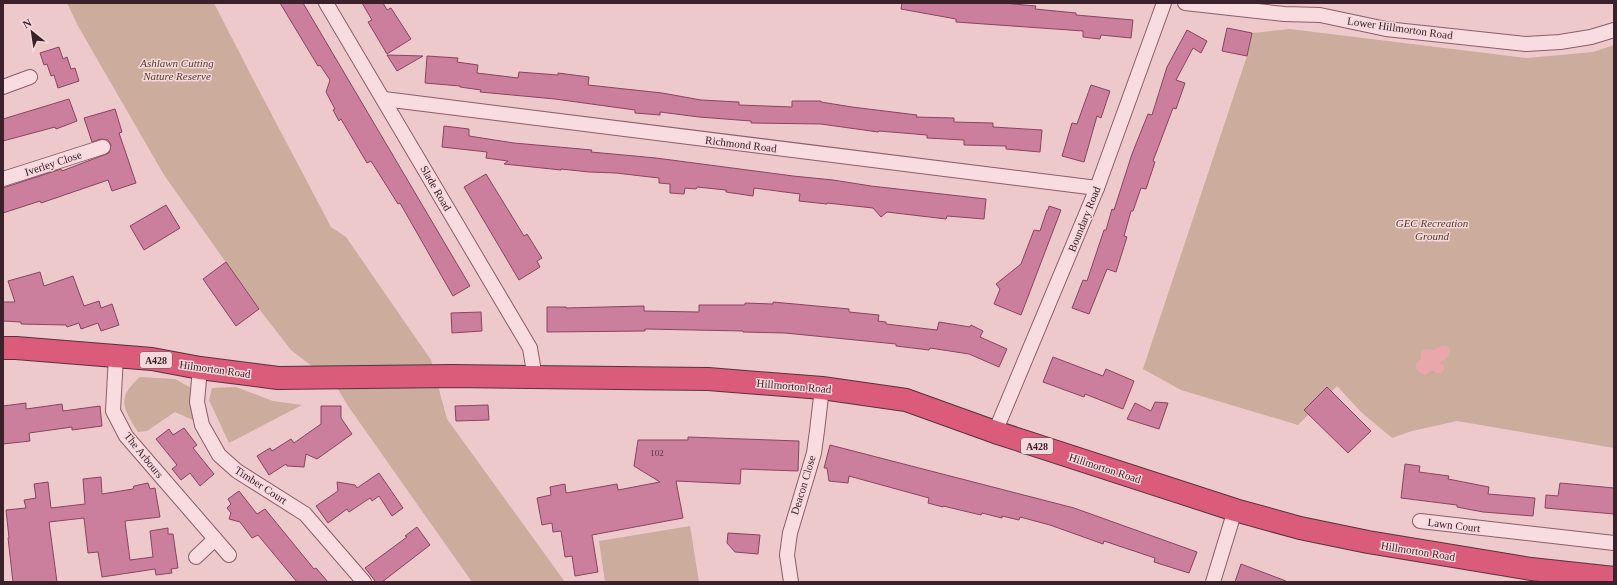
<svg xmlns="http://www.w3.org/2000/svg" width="1617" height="585" viewBox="0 0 1617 585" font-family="'Times New Roman',serif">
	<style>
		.green { fill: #ccac9c }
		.sand { fill: #e9a7ab }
		.building { fill: #cb7f9c; stroke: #894460 }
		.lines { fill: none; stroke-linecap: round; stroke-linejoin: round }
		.street-casing { stroke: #8a5d69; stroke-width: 16 }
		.highway-casing { stroke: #58313e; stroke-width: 24 }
		.street { stroke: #f9dcdf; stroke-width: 14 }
		.highway { stroke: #da5c7a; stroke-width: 22 }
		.labels { text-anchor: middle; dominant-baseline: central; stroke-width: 3; stroke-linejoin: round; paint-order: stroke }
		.number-label { font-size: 9px; fill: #5f3846 }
		.shield { fill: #f5d8db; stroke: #73585e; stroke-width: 1 }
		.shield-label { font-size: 10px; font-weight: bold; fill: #3b2129 }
		.street-label { font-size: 11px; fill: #3b2129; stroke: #f5d8db }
		.park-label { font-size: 11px; font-style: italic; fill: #573d28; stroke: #f5d8db }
	</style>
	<rect width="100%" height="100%" fill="#eec9cc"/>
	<g class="green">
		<polygon points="67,3 214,3 254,81 331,227 346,237 431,360 447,419 565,582 472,582 348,406 335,384 291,350 259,309 164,175 78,26"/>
		<polygon points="1290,29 1527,58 1593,52 1614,45 1614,448 1457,421 1412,431 1392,438 1361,412 1337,386 1298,425 1181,390 1143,369 1247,56 1252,33"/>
		<path d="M 140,377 L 175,379 L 191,388 L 195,421 L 175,412 L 147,431 L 138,432 C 123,408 116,398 140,377 Z"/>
		<polygon points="236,387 273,401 302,405 229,443 209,400 212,388"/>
		<polygon points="690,526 699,582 605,582 599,541"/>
	</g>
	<polygon class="sand" points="1441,346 1446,346 1450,350 1448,357 1440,363 1444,366 1444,370 1441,373 1436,373 1432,370 1425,375 1420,373 1416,369 1416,364 1421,358 1421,352 1425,349 1434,350"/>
	<g class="building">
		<polygon points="280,3 303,3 470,286 453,296 400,203 398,204 371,161 367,163 341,119 339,121 333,110 335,109 326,92 330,80 320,65 318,66"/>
		<polygon points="362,3 383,3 387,10 391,8 411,39 387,54 368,22 372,20"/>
		<polygon points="902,3 1003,3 1036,6 1035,9 1076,13 1076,15 1133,20 1131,38 1101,35 1100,39 1083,37 1083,31 956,22 956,19 901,9"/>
		<polygon points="1227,28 1252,33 1247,56 1222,51"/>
		<polygon points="1187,30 1207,41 1201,53 1193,48 1176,80 1185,83 1176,109 1173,108 1153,161 1155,162 1146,189 1141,188 1133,211 1131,211 1124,236 1127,237 1116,272 1107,269 1089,314 1072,308 1083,280 1087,281 1104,230 1106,230 1112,209 1114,210 1132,154 1148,114 1152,115 1167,67"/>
		<polygon points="59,47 63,59 67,57 71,69 75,68 79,81 58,88 54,75 51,76 47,64 44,65 40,53"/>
		<polygon points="387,55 423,56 397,71"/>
		<polygon points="427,56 458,58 457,62 478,65 477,73 518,78 519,72 558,75 558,73 589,77 588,85 662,93 701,100 739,102 739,105 792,107 792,101 821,101 821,102 852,107 917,115 916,117 954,118 954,122 993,123 993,127 1042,130 1040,152 1006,149 1006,146 964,145 964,140 927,138 927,135 879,131 878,132 821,124 751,123 751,121 699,117 660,112 660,115 635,113 635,110 555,99 480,92 481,90 460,87 460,86 425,83"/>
		<polygon points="1091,85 1110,91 1101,118 1097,116 1084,162 1062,156 1072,123 1077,124"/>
		<polygon points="69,99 77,121 56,129 55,127 3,141 3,119"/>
		<polygon points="115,109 122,132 119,133 136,183 112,191 108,180 41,203 40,201 3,213 3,188 61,169 62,171 109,153 111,145 108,140 101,139 92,142 84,118"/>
		<polygon points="444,126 469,129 469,136 514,143 592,150 591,152 656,158 793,176 833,180 871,186 986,199 984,219 947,216 946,219 887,212 881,217 873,208 827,203 827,204 799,201 800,194 754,188 753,196 726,192 726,190 697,187 696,189 685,188 684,194 670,193 670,184 659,183 659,178 616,173 589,172 561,169 561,170 504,164 508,161 486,158 487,152 442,147"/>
		<polygon points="486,174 524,236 527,234 542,258 537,261 540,267 519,280 464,187"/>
		<polygon points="166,205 180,228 144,250 130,226"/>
		<polygon points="1049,206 1061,210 1021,315 994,304 1000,289 996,284 1021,264 1034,230 1040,231 1047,210 1048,210"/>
		<polygon points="226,262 259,309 236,326 203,279"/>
		<polygon points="40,272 44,286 73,276 84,306 99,301 101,308 112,304 119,325 101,331 98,323 81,329 79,323 67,327 66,325 21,324 21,322 3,321 3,302 15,302 8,281"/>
		<polygon points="773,302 849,309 849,312 879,315 878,321 886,322 886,324 937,330 939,322 970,327 971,325 983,331 980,337 1007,349 999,367 969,354 930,348 929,350 896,346 896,344 785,333 743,332 743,331 645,329 645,331 547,332 547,307 566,307 566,308 644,306 644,311 699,312 699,305 745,305 745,303 773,304"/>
		<polygon points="481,312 482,331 452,333 451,313"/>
		<polygon points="1053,357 1103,376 1106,369 1134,381 1123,409 1085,394 1084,397 1043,382"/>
		<polygon points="1327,387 1371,431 1348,453 1304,410"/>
		<polygon points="1155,402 1168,403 1159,429 1127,419 1135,403 1151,411"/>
		<polygon points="26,403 26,409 62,404 63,411 100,406 102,426 72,430 72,427 29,433 30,441 3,444 3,406"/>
		<polygon points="488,405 489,420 456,421 455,406"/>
		<polygon points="321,406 341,406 341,418 352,434 317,459 306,454 304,467 287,466 286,464 269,475 257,456 270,448 272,451 291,439 294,443 321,424"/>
		<polygon points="184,428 197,445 193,448 214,474 200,486 190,473 181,480 172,469 177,465 156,439 169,429 173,435"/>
		<polygon points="688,437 799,441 798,471 741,469 740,484 676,481 683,518 592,535 598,572 575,576 572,556 565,557 561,531 553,532 552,523 542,525 537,498 551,495 550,487 565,484 566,493 617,484 618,490 660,482 634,466 638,440 688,440"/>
		<polygon points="830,445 1074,508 1197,552 1189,573 1154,562 1155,558 1104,541 1103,544 1050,525 1020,517 1019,520 1002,516 1002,518 982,513 981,515 943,506 943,507 928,503 929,498 849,476 848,483 829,481 827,468 824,468"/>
		<polygon points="1405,464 1420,466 1419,472 1449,476 1448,479 1489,487 1488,494 1535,498 1533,516 1483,512 1457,507 1457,505 1401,498"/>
		<polygon points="379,473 403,508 392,516 379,496 372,501 370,498 349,512 347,509 328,523 316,506 338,491 337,482 355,485 357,488"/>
		<polygon points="101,477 102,494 133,489 134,486 148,483 150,489 155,488 160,517 125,521 130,560 153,557 150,531 168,528 168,534 173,534 178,568 171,569 172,573 156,575 155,569 102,577 98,552 88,553 84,518 49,522 57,582 13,582 8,538 9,538 6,510 26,508 24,500 36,498 34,484 48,482 51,508 85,504 83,479"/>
		<polygon points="1560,483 1614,488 1614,514 1545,508 1546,495 1558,496"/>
		<polygon points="239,491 257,514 265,509 314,569 316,568 328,582 297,582 258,535 252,538 240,522 229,519 231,513 227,508 231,504 228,499"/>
		<polygon points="417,527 430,545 382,582 376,582 365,568 407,537 405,536"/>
		<polygon points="728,533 760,535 758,554 735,552 727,543"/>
		<polygon points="1241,564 1286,581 1286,582 1235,582"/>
	</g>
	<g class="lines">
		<defs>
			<g id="street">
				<polyline points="326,3 530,348 535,378"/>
				<polyline points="1185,3 1284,14 1320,15 1386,29 1526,44 1560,42 1591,37 1614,30"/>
				<polyline points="3,87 30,77"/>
				<polyline points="384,99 1097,188"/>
				<polyline points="3,179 103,147"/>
				<polyline points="116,356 113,411 126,436 229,555"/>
				<polyline points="200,368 197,402 202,425 219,455 237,471 305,514 364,582"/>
				<polyline points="995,432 1097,188 1164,3"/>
				<polyline points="1420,521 1614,543"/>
				<polyline points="196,557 215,539"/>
				<polyline points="791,582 787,555 790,533 814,453 817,431 822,388"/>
				<polyline points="1213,582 1235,510"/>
			</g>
			<polyline id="highway" points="3,348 16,348 152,359 200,368 278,378 452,376 708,379 822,388 906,400 995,432 1235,510 1300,528 1368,542 1531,569 1614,578"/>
		</defs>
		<use href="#street" class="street-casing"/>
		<use href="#highway" class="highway-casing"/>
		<use href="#street" class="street"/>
		<use href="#highway" class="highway"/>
	</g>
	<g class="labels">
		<g class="number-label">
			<text x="657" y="453">102</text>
		</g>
		<g class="shield">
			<rect x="140" y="352" width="32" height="16" rx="3"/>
			<rect x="1021" y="438" width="32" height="16" rx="3"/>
		</g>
		<g class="shield-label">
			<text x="156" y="360">A428</text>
			<text x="1037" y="446">A428</text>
		</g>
		<g class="street-label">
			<text transform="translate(1400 28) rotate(8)">Lower Hillmorton Road</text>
			<text transform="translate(741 144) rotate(7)">Richmond Road</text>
			<text transform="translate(53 163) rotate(-18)">Iverley Close</text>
			<text transform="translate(436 188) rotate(60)">Slade Road</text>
			<text transform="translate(1084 219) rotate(-68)">Boundary Road</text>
			<text transform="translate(215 369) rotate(8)">Hilmorton Road</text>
			<text transform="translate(794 386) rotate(5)">Hillmorton Road</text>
			<text transform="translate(144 455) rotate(51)">The Arbours</text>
			<text transform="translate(1105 468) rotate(18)">Hillmorton Road</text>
			<text transform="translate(261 485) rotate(33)">Timber Court</text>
			<text transform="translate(803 485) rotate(-73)">Deacon Close</text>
			<text transform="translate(1454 525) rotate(7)">Lawn Court</text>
			<text transform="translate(1418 551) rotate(9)">Hillmorton Road</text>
		</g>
		<g class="park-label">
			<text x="177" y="63">Ashlawn Cutting<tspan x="177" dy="13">Nature Reserve</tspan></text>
			<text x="1432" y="223">GEC Recreation<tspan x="1432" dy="13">Ground</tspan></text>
		</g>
	</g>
	<rect width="1617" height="585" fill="none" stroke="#3b2129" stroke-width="8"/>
	<g transform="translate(32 32) rotate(330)" stroke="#f5d8db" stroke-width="3" paint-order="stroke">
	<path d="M0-3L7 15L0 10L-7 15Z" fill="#3b2129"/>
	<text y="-6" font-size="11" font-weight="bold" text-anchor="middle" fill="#3b2129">N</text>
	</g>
</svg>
